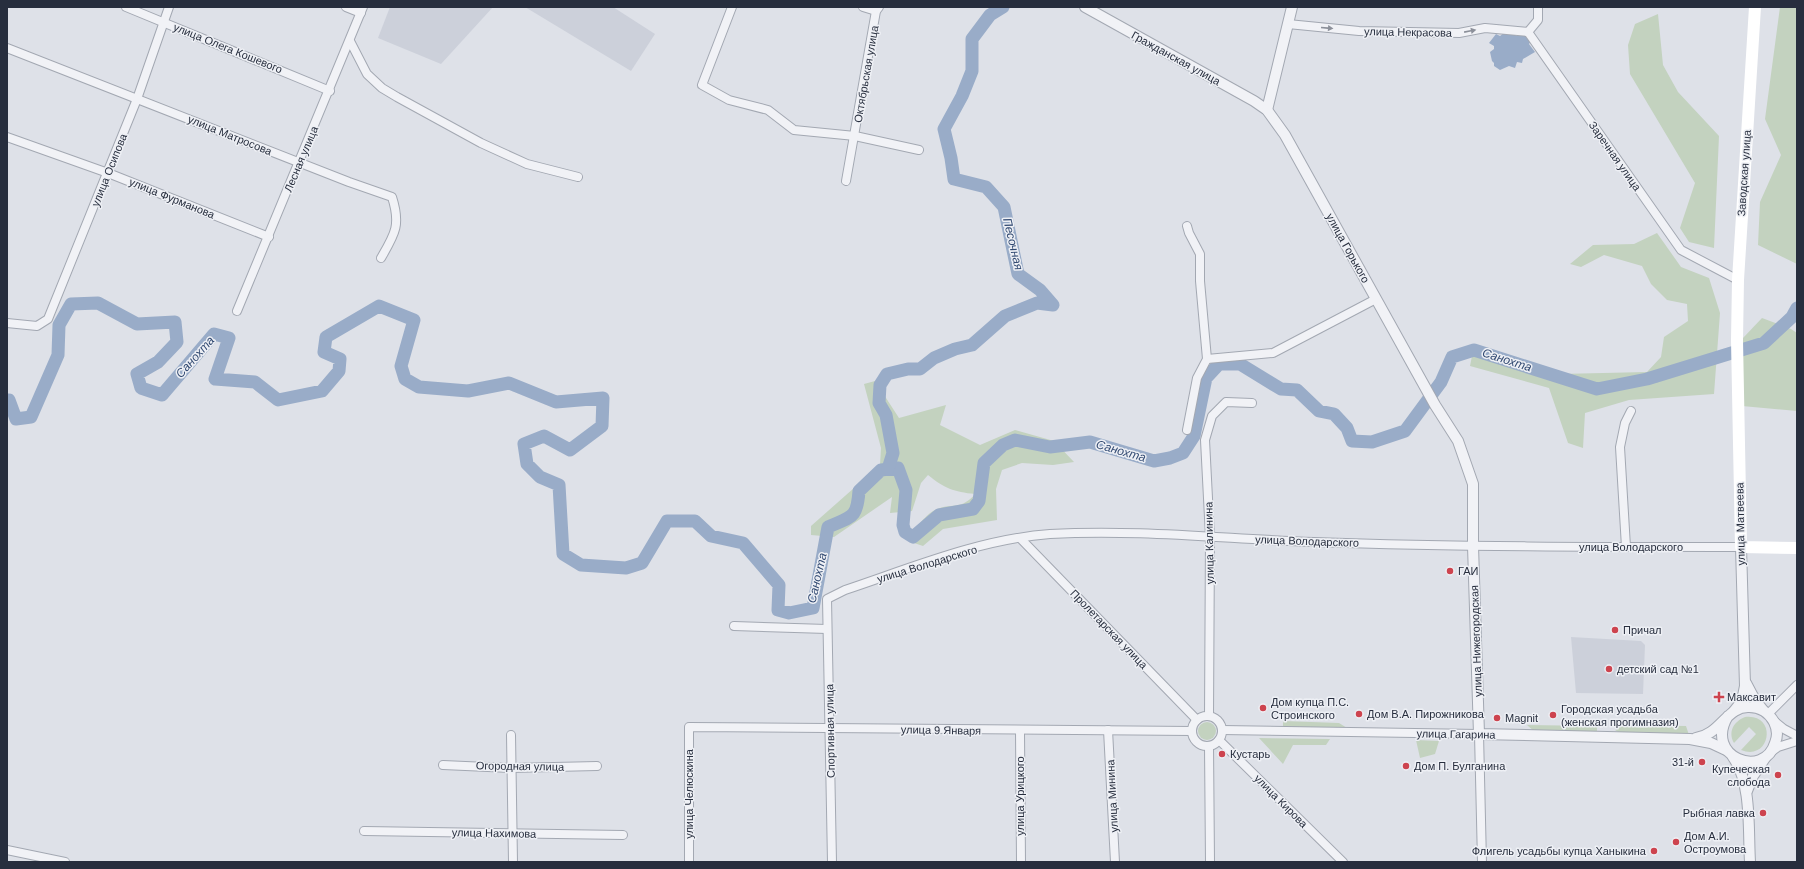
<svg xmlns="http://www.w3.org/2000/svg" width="1804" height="869" viewBox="0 0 1804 869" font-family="Arial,sans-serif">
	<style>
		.built { fill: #ccd0da }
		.green { fill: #c3d2bf }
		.water { fill: #99acc8 }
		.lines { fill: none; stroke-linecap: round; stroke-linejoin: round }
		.river { stroke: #99acc8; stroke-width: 13 }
		.minor-casing { stroke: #a3a8b2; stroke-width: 10 }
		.tertiary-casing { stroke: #a3a8b2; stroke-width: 12 }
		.minor { stroke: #f1f2f6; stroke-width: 8 }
		.tertiary { stroke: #f1f2f6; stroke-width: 10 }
		.secondary { stroke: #fff; stroke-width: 12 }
		.oneway { fill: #8c909a }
		.poi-dot { fill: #cd434e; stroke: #eef0f5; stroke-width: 1.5 }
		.labels { text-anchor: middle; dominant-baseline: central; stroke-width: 3; stroke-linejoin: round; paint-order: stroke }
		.street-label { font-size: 11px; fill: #272e3e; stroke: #eef0f5 }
		.poi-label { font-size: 11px; fill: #272e3e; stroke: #eef0f5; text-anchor: start }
		.water-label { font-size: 12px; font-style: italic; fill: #324a72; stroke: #eef0f5 }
	</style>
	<rect width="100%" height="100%" fill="#dee1e8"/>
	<g class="built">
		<polygon points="390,7 493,7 441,64 378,38"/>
		<polygon points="525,7 613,7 655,34 631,71"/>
		<polygon points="1571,637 1641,641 1645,645 1643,694 1576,693"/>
	</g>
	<g class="green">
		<polygon points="1780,7 1797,7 1797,264 1758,245 1760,202 1781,155 1765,119"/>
		<polygon points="1658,14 1663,65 1678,92 1719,136 1714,248 1689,242 1680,228 1695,183 1630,74 1628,45 1635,24"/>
		<polygon points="1657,233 1681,267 1709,278 1720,313 1714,394 1629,400 1585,413 1583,448 1568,443 1549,388 1470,366 1474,346 1559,374 1647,372 1661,357 1664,337 1688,321 1687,304 1667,300 1651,284 1642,266 1604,255 1581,267 1570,264 1593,245 1634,244"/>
		<polygon points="1762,318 1791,329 1797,333 1797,411 1742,406 1743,338"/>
		<path d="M 875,381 L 899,418 L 946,405 L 940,425 L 980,445 L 1015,430 L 1054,441 L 1074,462 L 1053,465 L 1022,463 L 1002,470 L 996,489 L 997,520 L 943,529 L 923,546 L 908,541 C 913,531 925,515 935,510 C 951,502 961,511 975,494 C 954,492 944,488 928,475 L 921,483 L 912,511 L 890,513 L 892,497 L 834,537 L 811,535 L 811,526 L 880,465 L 881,448 L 864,384 Z"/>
		<path d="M 1745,717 C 1778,713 1771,762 1741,750 L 1756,734 L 1749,727 L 1734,743 C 1728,732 1733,722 1745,717 Z"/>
		<polygon points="1283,721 1339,723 1347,728 1283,728"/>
		<circle cx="1207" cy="731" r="9"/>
		<polygon points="1527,725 1597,726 1597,732 1535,732"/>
		<polygon points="1622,725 1686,726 1689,735 1620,733 1615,730"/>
		<polygon points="1259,738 1330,739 1326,745 1293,745 1283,764"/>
		<polygon points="1416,740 1439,741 1435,754 1420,758"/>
	</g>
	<polygon class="water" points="1504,33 1513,34 1517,36 1525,34 1531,41 1529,44 1535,52 1523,59 1522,63 1517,62 1515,68 1509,66 1500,70 1494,66 1494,63 1492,61 1490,52 1494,49 1494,46 1489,43 1496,34 1500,36"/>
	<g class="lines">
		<g class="river">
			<path d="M 7,400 L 9,400 L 16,419 L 31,417 L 58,355 L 59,325 L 71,304 L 98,303 L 137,324 L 175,322 L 177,342 L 158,362 L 137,374 L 141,388 L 162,395 L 214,334 L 229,338 L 215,379 L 255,382 L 278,400 L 322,391 L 339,371 L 340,359 L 324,352 L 326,337 L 379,306 L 414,320 L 401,366 L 405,379 L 419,387 L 468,391 L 509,383 L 556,402 L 603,398 L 602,426 L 570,450 L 544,436 L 524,444 L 527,464 L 540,477 L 559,485 L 563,554 L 581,565 L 626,568 L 642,563 L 667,521 L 695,521 L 711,536 L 743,543 L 779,585 L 778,610 L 789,613 L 813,608 L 828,527 C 852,516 857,519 859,491 L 881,470 L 898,468 L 906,490 L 903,525 L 905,532 L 913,537 L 939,515 L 973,509 L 979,501 L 984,463 L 1003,445 L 1015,440 L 1050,447 L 1090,442 L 1154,461 L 1170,458 L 1183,453 L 1194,436 L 1206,378 L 1219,364 L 1240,364 L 1281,389 L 1297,390 L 1319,411 L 1334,414 L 1347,428 L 1352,441 L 1372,442 L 1405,431 L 1441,382 L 1452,357 L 1474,350 L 1597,389 L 1647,379 L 1764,343 L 1792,317 L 1797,308"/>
			<polyline points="888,469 893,453 886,415 879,403 880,385 887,374 908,369 920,369 934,358 955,349 972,345 1005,316 1037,303 1053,305 1040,290 1018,274 1004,207 986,187 954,179 951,158 944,129 962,96 972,71 972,39 990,15 1003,7"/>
		</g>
		<defs>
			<g id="minor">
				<polyline points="126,7 330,91"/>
				<polyline points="346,7 361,13"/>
				<polyline points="732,7 702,85 729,100 768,110 794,130 855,136 919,150"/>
				<polyline points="863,7 876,11"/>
				<polyline points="1288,24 1359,31 1459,33 1485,28 1528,32"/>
				<polyline points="1528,32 1681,250 1738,280"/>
				<polyline points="1528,32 1538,20 1538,7"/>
				<polyline points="350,41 367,74 382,88 397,97 481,143 527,164 578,177"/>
				<path d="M 7,48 L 349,182 L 392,197 C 401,225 395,234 381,258"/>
				<polyline points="7,137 108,173 269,237"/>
				<polyline points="846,181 876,11 879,7"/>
				<polyline points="237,311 363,7"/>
				<polyline points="7,323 37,326 48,319 137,99 169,7"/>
				<polyline points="1207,359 1273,353 1376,299"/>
				<polyline points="1187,430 1197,378 1207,359 1200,281 1200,254 1189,233 1187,226"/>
				<polyline points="1021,539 1197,720"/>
				<polyline points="1626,547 1620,447 1625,423 1631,411"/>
				<polyline points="734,626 827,629"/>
				<polyline points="1768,714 1797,685"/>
				<polyline points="1209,716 1210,537 1205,440 1212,416 1226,402 1252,403"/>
				<circle cx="1207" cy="731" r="15"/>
				<polyline points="1773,720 1784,729 1797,736"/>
				<polyline points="1108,730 1115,862"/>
				<polyline points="1222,730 1479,734 1482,862"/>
				<polyline points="1020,731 1021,862"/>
				<polyline points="511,735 513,862"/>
				<polyline points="1219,740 1343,862"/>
				<polyline points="1209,746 1210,862"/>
				<polyline points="1771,752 1778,747 1797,741"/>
				<polyline points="443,765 511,768 597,766"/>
				<polyline points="364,831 623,835"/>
				<polyline points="7,850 65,862"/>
				<polyline points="689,862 689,727 1192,731"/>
				<path d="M 832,862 L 827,599 L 845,590 C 911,568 980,539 1050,534 C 1137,529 1227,539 1314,542 C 1456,547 1598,547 1741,547"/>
			</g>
			<g id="tertiary">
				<polyline points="1085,7 1254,101 1267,110 1285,135 1435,405 1458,441 1473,484 1473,546 1479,734 1690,739 1711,743 1726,750"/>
				<polyline points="1267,110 1292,7"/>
				<polyline points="1746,683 1755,700 1763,710"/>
				<polyline points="1734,711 1742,701 1745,686 1741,547"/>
				<path d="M 1696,738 C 1720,735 1727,706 1749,707 C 1760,707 1769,713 1774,722 C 1777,728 1778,736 1775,743 C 1764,780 1703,757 1728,716"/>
				<path d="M 1733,757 C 1752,783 1748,830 1750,862"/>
				<polyline points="1747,791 1753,776 1765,758"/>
			</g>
		</defs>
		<use href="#minor" class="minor-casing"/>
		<use href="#tertiary" class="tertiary-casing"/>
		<use href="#minor" class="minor"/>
		<use href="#tertiary" class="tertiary"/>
		<polyline class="secondary" points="1755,7 1738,280 1737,340 1741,547 1797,548"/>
	</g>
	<defs><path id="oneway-solid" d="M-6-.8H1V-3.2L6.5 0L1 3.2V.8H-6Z"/></defs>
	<g class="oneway">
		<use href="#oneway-solid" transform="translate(1327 28) rotate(5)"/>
		<use href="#oneway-solid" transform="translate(1470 31) rotate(-11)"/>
	</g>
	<g class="poi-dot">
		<circle cx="1450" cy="571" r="4"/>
		<circle cx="1615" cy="630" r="4"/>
		<circle cx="1609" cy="669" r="4"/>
		<path d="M1717 691h4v4h4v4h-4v4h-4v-4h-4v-4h4z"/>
		<circle cx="1263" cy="708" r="4"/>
		<circle cx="1359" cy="714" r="4"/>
		<circle cx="1553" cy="715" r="4"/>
		<circle cx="1497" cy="718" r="4"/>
		<circle cx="1222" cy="754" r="4"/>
		<circle cx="1702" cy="762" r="4"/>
		<circle cx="1406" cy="766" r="4"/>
		<circle cx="1778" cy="775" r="4"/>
		<circle cx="1763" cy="813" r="4"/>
		<circle cx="1676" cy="842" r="4"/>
		<circle cx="1654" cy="851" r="4"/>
	</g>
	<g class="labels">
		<g class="street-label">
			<text transform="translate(1408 32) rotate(1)">улица Некрасова</text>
			<text transform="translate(228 48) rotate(22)">улица Олега Кошевого</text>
			<text transform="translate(1176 58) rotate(29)">Гражданская улица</text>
			<text transform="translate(866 74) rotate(-80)">Октябрьская улица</text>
			<text transform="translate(230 135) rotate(22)">улица Матросова</text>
			<text transform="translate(1615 156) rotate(55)">Заречная улица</text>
			<text transform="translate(301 159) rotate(-67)">Лесная улица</text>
			<text transform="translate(109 170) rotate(-68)">улица Осипова</text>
			<text transform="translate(1744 173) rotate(-86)">Заводская улица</text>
			<text transform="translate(172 198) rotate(22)">улица Фурманова</text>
			<text transform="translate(1348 248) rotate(61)">улица Горького</text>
			<text transform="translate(1740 524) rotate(-91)">улица Матвеева</text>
			<text transform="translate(1307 541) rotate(2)">улица Володарского</text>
			<text transform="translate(1209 543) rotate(-91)">улица Калинина</text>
			<text x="1631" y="547">улица Володарского</text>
			<text transform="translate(927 564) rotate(-17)">улица Володарского</text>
			<text transform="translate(1109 629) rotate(46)">Пролетарская улица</text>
			<text transform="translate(1476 641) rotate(-92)">улица Нижегородская</text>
			<text transform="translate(941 730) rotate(1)">улица 9 Января</text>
			<text transform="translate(830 731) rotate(-91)">Спортивная улица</text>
			<text transform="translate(1456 734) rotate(1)">улица Гагарина</text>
			<text transform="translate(520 766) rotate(1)">Огородная улица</text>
			<text transform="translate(689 794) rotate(-90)">улица Челюскина</text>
			<text transform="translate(1020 796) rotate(-90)">улица Урицкого</text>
			<text transform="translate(1112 796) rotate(-93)">улица Минина</text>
			<text transform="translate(1281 801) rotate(45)">улица Кирова</text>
			<text transform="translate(494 833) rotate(1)">улица Нахимова</text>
		</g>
		<g class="poi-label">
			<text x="1458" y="571">ГАИ</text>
			<text x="1623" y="630">Причал</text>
			<text x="1617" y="669">детский сад №1</text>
			<text x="1727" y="697">Максавит</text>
			<text x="1271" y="702">Дом купца П.С.<tspan x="1271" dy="13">Строинского</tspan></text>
			<text x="1561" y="709">Городская усадьба<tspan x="1561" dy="13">(женская прогимназия)</tspan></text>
			<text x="1367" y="714">Дом В.А. Пирожникова</text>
			<text x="1505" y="718">Magnit</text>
			<text x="1230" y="754">Кустарь</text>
			<text x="1694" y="762" text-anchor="end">31-й</text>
			<text x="1414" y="766">Дом П. Булганина</text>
			<text x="1770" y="769" text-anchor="end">Купеческая<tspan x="1770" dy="13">слобода</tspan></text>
			<text x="1755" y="813" text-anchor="end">Рыбная лавка</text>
			<text x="1684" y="836">Дом А.И.<tspan x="1684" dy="13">Остроумова</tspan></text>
			<text x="1646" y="851" text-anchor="end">Флигель усадьбы купца Ханыкина</text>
		</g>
		<g class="water-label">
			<text transform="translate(1013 244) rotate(77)">Песочная</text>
			<text transform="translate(195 357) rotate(-48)">Санохта</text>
			<text transform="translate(1507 360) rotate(18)">Санохта</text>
			<text transform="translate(1121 451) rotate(16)">Санохта</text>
			<text transform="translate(817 578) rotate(-77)">Санохта</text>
		</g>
	</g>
	<rect width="1804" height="869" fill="none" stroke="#272e3e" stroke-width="16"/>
</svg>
